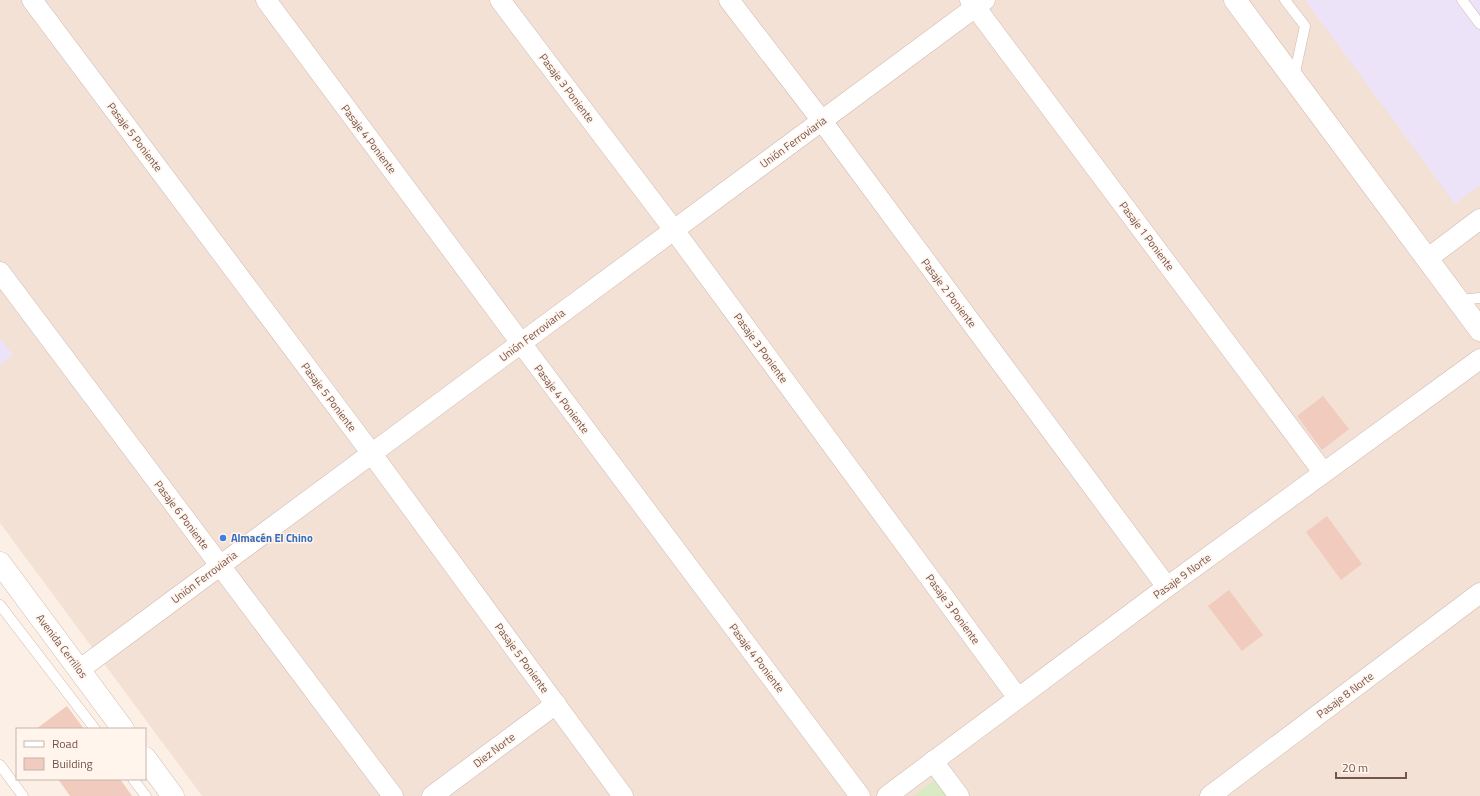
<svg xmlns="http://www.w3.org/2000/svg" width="1480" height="796" viewBox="0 0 1480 796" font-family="'Titillium Web',sans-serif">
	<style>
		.residential { fill: #f4e1d5 }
		.education { fill: #ede3f8 }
		.green { fill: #daeac5 }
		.building { fill: #f1cbbe }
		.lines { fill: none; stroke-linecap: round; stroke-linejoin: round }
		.lane-casing { stroke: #d0b9af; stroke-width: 11 }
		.street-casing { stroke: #d0b9af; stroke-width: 21 }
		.secondary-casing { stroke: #d3b8ad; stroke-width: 23 }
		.lane { stroke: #fff; stroke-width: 10 }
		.street { stroke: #fff; stroke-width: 20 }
		.secondary { stroke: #fff; stroke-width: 22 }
		.shop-dot { fill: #3f7fe0; stroke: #fff5ed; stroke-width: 1.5 }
		.labels { text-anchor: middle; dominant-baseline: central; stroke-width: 3; stroke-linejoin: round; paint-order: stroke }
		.street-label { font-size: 11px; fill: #75544b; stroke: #fff5ed }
		.shop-label { font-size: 11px; font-weight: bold; fill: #366cbe; stroke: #fff5ed; text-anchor: start }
	</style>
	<rect width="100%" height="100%" fill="#fcf0e6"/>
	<polygon class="residential" points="0,0 1480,0 1480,796 202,796 0,523"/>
	<g class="education">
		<polygon points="1305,0 1480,0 1480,185 1455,204"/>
		<polygon points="0,338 13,355 0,365"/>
	</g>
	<polygon class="green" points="936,779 948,796 913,796"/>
	<g class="building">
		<polygon points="1323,396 1349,429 1322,450 1297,416"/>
		<polygon points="1327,516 1362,564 1341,580 1306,532"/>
		<polygon points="1229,590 1263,635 1242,651 1208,606"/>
		<polygon points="67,706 84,729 36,729"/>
		<polygon points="58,779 120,779 132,796 70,796"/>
	</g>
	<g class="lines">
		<defs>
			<g id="lane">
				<polyline points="1285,0 1305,26 1294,77"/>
				<polyline points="1462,0 1480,24"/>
				<polyline points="1458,300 1480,298"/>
				<polyline points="0,605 95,729"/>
				<polyline points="0,765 23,796"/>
				<polyline points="133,779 146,796"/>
			</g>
			<g id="street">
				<polyline points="32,0 372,454 623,796"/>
				<polyline points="266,0 521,343 860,796"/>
				<polyline points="500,0 674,230 1018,698"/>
				<polyline points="729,0 822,121 1167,587"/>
				<polyline points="970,0 1323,472"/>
				<polyline points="1427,259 1480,219"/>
				<polyline points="0,272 393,796"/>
				<polyline points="79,670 985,0"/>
				<polyline points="933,761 959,796"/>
				<polyline points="432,796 556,704"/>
				<polyline points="887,796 1167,587 1480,359"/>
				<polyline points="1210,796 1480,593"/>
			</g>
			<g id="secondary">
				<polyline points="1235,0 1480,330"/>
				<polyline points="0,563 123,729"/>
				<polyline points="145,758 173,796"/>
			</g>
		</defs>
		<use href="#lane" class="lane-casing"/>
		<use href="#street" class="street-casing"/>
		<use href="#secondary" class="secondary-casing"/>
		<use href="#lane" class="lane"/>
		<use href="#street" class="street"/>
		<use href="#secondary" class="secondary"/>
	</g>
	<circle class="shop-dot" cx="223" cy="538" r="4"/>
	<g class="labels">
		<g class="street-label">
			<text transform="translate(567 88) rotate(53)">Pasaje 3 Poniente</text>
			<text transform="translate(135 137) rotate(53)">Pasaje 5 Poniente</text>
			<text transform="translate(369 139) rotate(53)">Pasaje 4 Poniente</text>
			<text transform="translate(793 142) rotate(-36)">Unión Ferroviaria</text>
			<text transform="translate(1147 236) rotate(53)">Pasaje 1 Poniente</text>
			<text transform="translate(949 293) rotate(53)">Pasaje 2 Poniente</text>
			<text transform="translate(532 335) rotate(-37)">Unión Ferroviaria</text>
			<text transform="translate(761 348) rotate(54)">Pasaje 3 Poniente</text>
			<text transform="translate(329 397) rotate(53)">Pasaje 5 Poniente</text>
			<text transform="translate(562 399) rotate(53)">Pasaje 4 Poniente</text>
			<text transform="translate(182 515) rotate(53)">Pasaje 6 Poniente</text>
			<text transform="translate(1182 576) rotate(-36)">Pasaje 9 Norte</text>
			<text transform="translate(204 577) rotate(-37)">Unión Ferroviaria</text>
			<text transform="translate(953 609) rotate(54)">Pasaje 3 Poniente</text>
			<text transform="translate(62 646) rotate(53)">Avenida Cerrillos</text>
			<text transform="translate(522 658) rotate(54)">Pasaje 5 Poniente</text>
			<text transform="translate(757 658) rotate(53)">Pasaje 4 Poniente</text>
			<text transform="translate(1345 695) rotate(-37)">Pasaje 8 Norte</text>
			<text transform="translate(494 750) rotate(-37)">Diez Norte</text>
		</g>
		<g class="shop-label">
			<text x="231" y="538">Almacén El Chino</text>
		</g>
	</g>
	<rect x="16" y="728" width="130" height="52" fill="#fff5ed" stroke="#c8b5ac"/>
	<rect x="24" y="741" width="20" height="6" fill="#ffffff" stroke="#c8b5ac"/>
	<text x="52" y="748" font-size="12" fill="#75544b">Road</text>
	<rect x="24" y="758" width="20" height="12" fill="#f1cbbe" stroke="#c8b5ac"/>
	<text x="52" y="768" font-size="12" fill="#75544b">Building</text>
	<path d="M1336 772v6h70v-6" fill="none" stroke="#75544b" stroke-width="2"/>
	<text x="1342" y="772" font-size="12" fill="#75544b" stroke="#fff5ed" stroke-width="3" paint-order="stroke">20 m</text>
</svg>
